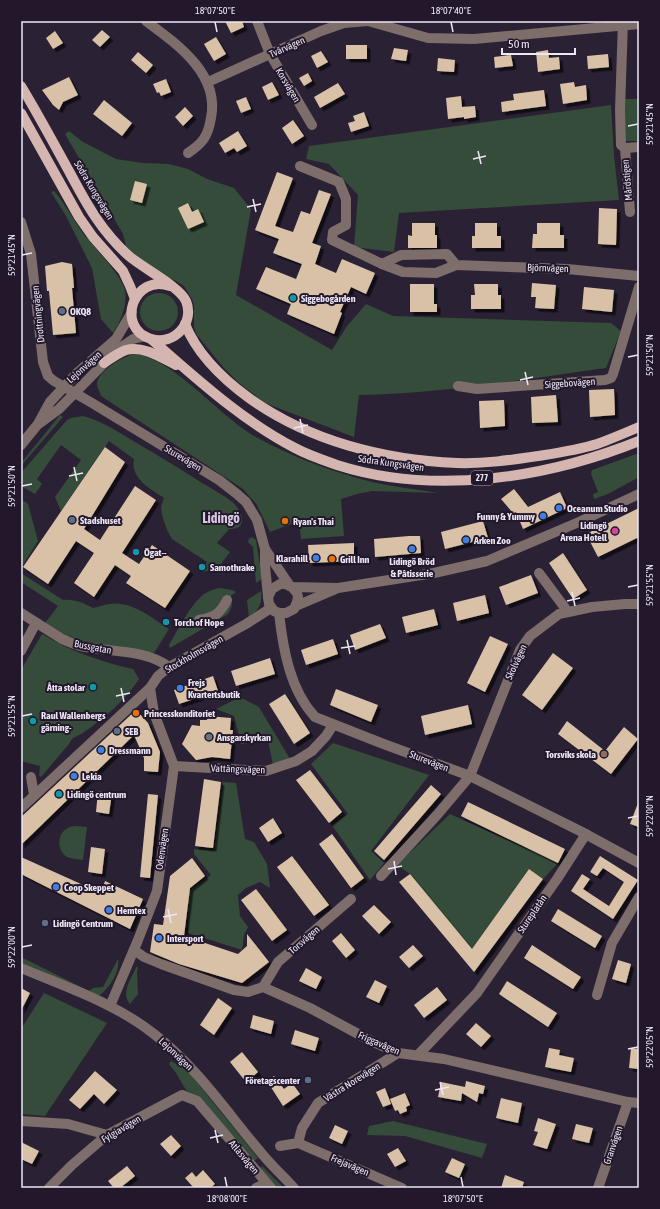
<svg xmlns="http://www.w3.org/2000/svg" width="660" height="1209" viewBox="0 0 660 1209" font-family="'Asap Condensed',sans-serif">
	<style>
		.green { fill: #344c39 }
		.building { fill: #d8c1a6; filter: url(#shadow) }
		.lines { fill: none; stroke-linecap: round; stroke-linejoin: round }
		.minor { stroke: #7d6d6b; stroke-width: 10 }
		.major { stroke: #d5b5b0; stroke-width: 10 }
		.ticks { fill: none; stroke: #ede7f5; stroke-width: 1.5 }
		.culture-dot { fill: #0f9aa8; stroke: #22172b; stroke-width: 1.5 }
		.service-dot { fill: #5c6f8a; stroke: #22172b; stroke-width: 1.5 }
		.shop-dot { fill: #3f7fe0; stroke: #22172b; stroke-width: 1.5 }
		.food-dot { fill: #e8710a; stroke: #22172b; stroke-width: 1.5 }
		.hotel-dot { fill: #d1479c; stroke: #22172b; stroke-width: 1.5 }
		.worship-dot { fill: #6b7280; stroke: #22172b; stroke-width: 1.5 }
		.education-dot { fill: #8d6e63; stroke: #22172b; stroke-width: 1.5 }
		.labels { text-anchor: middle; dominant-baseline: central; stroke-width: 4; stroke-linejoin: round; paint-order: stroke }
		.shield { fill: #22172b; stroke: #b0a9b8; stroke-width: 1 }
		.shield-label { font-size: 9px; font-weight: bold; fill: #ede7f5 }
		.street-label { font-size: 10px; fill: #ede7f5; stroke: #22172b }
		.poi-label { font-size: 10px; font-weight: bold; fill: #ede7f5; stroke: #22172b; text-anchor: start }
		.district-label { font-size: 14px; font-weight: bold; fill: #d6c8e3; stroke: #22172b }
		.neatline { fill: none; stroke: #ede7f5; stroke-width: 1.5 }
		.ticks-label { font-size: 10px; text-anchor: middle; fill: #ede7f5 }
	</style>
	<defs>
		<filter id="shadow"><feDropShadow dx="3.5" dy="3.5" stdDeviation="0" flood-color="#0009"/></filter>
	</defs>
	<rect width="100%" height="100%" fill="#2b2135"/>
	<g class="green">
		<polygon points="623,99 639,99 639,141 624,141"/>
		<polygon points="611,105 614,156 619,200 399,213 394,252 354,247 358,195 329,164 306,159 309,146"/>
		<path d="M 69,131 L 83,142 L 116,159 L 143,163 L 169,164 L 188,169 L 207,179 L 234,188 L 251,209 L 236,295 L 332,350 L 347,326 L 366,304 L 393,316 L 611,323 L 621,331 L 606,368 C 524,379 441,394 359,395 L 354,437 L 265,403 L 238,382 L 223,367 L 197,335 L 194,328 L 194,306 L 192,299 L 184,286 L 176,281 L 166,277 L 142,261 L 126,246 L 123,234 L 65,134 Z"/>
		<path d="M 54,191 C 66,205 74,221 85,236 C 96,249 118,272 124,287 C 129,302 121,321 113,333 L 101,319 L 92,268 L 66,216 L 51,192 Z"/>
		<circle cx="159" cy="312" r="19"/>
		<path d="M 135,354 C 173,358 220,417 256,437 C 292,457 333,472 372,482 C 394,487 416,489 438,493 L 372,491 L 357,494 L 341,499 L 344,536 L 301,539 L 299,521 L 270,532 L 257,505 L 243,489 L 101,396 C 100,392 97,388 97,384 C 98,371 123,356 135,354 Z"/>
		<polygon points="60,415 63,417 21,466 21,463"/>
		<path d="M 83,416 C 103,421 121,434 140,445 C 161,457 182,470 202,483 C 212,489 222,494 231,501 C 242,509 250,530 229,529 L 217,543 L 230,552 L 217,569 L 202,572 L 202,570 L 207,562 L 172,539 L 167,530 L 162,515 L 161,507 L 164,498 C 150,489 130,478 134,459 L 109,441 L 61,511 L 55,497 L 81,460 L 61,445 L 37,479 L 42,484 L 35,494 L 21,486 L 21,473 L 67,420 L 71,418 Z"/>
		<polygon points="639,453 639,477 608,494 594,499 593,494 598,492 591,474 592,470"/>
		<polygon points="21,499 28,504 38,541 21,568"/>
		<polygon points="252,537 256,540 262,579 256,583 253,547 248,542 249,539"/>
		<path d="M 21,573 L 63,600 C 75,599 83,603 93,608 C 98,607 103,605 109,604 C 131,600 152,618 169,629 L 154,653 L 83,641 L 61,633 L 45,623 L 58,606 L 21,582 Z"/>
		<path d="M 219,588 L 232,590 L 236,592 L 231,596 L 232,606 L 228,614 L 170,648 L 169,645 C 178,630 190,605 204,594 C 209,591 214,589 219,588 Z"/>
		<path d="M 261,591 C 263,603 258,611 249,618 L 247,600 Z"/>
		<path d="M 42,634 C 70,651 101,662 133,669 L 139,679 C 126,700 103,719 83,733 C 79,736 75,736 72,739 L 69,744 L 41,777 L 39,776 L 40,766 L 21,761 L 21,670 Z"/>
		<polygon points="240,697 259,707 290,759 273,765 268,740 241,744 234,716 216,709"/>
		<polygon points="333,743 429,775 371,851 384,863 370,880 332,825 348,814 311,764"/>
		<polygon points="223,782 236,783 245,839 254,842 267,864 270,888 260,882 246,888 238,895 240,916 248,927 244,935 242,950 188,933 189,891 211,875 194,854 194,849 214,851"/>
		<polygon points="450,814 558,863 543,879 529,869 472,949 410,874 397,865"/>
		<path d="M 75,826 L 87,827 L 83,860 C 78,859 72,859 67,857 C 57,851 57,835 66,829 C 69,827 72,826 75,826 Z"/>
		<path d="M 21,957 L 89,991 L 93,988 L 103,987 L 118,959 C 120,972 110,987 100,995 L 91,995 L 21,964 Z"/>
		<path d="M 137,966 L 138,968 L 137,972 L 138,994 L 130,1004 C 120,993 132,977 137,966 Z"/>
		<polygon points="44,993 107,1023 45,1116 21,1114 21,1029"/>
		<polygon points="171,1061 187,1070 258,1158 254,1161 194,1095 186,1090 176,1073 169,1064"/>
		<polygon points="393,1121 487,1144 482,1158 405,1136 367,1135 369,1126"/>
		<polygon points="262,1166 284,1188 276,1188 259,1168"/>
	</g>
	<g class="building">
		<polygon points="225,21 242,21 244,27 231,33"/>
		<polygon points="102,30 110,37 100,47 92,40"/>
		<polygon points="55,31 63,43 53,49 46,38"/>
		<polygon points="216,37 226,54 214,61 204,44"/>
		<rect x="346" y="45" width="21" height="14"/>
		<polygon points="394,48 408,50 406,61 391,59"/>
		<polygon points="548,50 549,58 559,57 560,69 538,72 536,52"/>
		<polygon points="321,51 328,62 317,68 311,56"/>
		<polygon points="138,52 153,65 146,73 131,60"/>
		<polygon points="608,54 609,67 588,69 587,56"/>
		<polygon points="511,55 513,66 495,68 494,57"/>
		<polygon points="438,58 455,60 454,72 437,71"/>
		<polygon points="308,73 312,81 304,86 299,78"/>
		<polygon points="69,77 78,95 63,102 59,110 53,105 42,90"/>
		<polygon points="166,79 171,92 161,96 159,92 157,93 153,84"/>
		<polygon points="272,82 279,95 268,100 262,87"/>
		<polygon points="574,82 575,87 586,85 587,100 563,104 560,84"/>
		<polygon points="338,83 345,94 320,108 314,97"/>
		<polygon points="544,90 546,106 502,112 501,102 514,100 513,94"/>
		<polygon points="461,96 462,107 475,106 476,117 464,119 464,117 448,119 446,98"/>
		<polygon points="246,97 251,109 241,113 236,101"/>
		<polygon points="104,100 132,123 122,136 93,114"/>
		<polygon points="185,107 193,116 183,126 175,117"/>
		<polygon points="364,112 369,126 351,132 348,123 355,121 353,116"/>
		<polygon points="293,120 304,136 292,144 282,128"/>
		<polygon points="238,131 247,146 237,152 234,148 225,153 219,143"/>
		<polygon points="277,172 293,178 275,226 293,232 301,211 310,214 319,190 331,194 312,243 321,246 315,264 336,273 342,259 375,273 366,294 351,287 340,312 342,313 334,334 287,314 291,304 256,289 266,267 296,279 302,264 273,253 279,239 255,230"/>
		<polygon points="135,181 147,184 142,203 130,200"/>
		<polygon points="188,203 192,212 198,209 204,222 188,229 178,208"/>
		<polygon points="599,208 617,209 616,245 598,244"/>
		<polygon points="412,223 435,223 435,235 437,235 437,248 408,248 408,235 412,236"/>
		<polygon points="475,223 497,223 497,236 501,236 501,248 472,248 472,236 475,236"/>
		<polygon points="537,223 560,223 560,235 564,235 564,248 532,248 533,234 537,234"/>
		<polygon points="62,262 72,264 74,288 72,288 76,333 53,335 49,291 47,291 45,266"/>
		<polygon points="532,283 556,285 554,309 535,308 536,297 531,297"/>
		<polygon points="410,284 434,284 434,304 437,304 437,312 410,312"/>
		<polygon points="474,284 498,284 498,295 501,295 501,309 471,309 471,295 475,295"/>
		<polygon points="584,287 614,290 612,312 582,309"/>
		<polygon points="614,389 615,415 590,417 589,390"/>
		<polygon points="556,395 558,422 532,423 531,397"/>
		<polygon points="504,400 505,426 480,428 479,401"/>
		<polygon points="105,447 125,462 84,529 100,540 135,486 156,500 122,553 139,564 152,545 190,571 165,608 126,583 131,576 115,565 94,597 74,583 94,553 76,541 48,584 23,567"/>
		<polygon points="514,489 528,507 560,492 567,508 523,529 516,512 513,513 501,499"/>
		<polygon points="639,508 639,537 598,557 586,534"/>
		<polygon points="483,521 488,538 445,549 441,532"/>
		<polygon points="409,536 420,536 421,553 375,557 374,539"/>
		<polygon points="354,543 354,561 309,563 308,545"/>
		<polygon points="563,553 587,590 573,599 549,563"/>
		<polygon points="531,575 538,593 506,605 499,587"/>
		<polygon points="485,595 489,613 457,621 453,603"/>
		<polygon points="434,609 438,625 406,633 402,617"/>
		<polygon points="380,624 386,638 355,650 350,635"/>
		<polygon points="490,636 508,644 485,692 467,683"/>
		<polygon points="333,639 338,654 306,665 301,650"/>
		<polygon points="553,653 573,668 542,710 522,695"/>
		<polygon points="270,658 275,674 236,686 231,671"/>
		<polygon points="213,676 218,691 179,704 174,690"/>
		<polygon points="336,689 378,705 371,722 330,705"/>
		<polygon points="285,694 310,733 294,744 269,704"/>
		<polygon points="468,705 472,724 425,735 421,716"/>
		<polygon points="136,710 148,723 160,752 158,772 144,771 144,758 134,735 21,845 21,817"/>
		<polygon points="207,716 231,718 230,730 233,730 230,759 212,757 196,760 182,744 192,725 200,726 200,720 207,720"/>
		<polygon points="567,721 605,751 624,727 638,739 611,774 558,734"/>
		<polygon points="310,770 342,812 329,823 296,780"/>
		<polygon points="204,779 221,782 213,848 195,846"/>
		<polygon points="431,785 441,794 384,860 374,851"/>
		<polygon points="98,791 112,793 109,814 96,812"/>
		<polygon points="148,794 158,795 150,878 140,877"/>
		<polygon points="468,802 565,849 558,863 461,816"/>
		<polygon points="638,803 639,803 639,827 630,824"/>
		<polygon points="273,818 282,833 268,842 259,828"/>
		<polygon points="332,834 364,878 351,888 319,844"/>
		<polygon points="91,847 105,849 102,874 88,872"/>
		<polygon points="292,856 329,905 314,916 277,867"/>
		<polygon points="600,856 638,880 613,919 571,891 582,874 590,879 583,889 609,906 624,882 603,868 597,876 590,872"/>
		<polygon points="21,857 101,893 105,881 143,899 130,929 21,874"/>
		<polygon points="192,858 205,876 190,888 184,936 238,954 247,946 247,934 269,962 242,983 179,964 150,952 154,924 163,925 170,876"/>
		<polygon points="529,869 543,879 474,972 399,882 410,874 472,949"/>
		<polygon points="256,889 287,930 272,941 241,900"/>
		<polygon points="374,905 391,922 379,934 362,916"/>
		<polygon points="558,909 602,936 595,948 551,921"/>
		<polygon points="341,933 355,950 346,958 332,941"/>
		<polygon points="413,945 423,956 409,968 399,957"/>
		<polygon points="532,945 581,977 573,989 524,958"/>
		<polygon points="618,960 631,964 626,983 612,979"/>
		<polygon points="306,968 322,977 316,989 299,981"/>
		<polygon points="375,980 387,986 379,1003 366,997"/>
		<polygon points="507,981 557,1013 548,1027 499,994"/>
		<polygon points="437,987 447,1000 424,1018 414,1005"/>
		<polygon points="21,988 30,993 21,1011"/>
		<polygon points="218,998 232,1008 214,1035 200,1025"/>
		<polygon points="253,1015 274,1021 271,1034 250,1028"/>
		<polygon points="476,1023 491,1036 481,1047 466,1034"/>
		<polygon points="295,1030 319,1038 315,1051 291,1044"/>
		<polygon points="549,1048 560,1050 559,1055 574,1058 571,1072 545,1067"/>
		<polygon points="631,1048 639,1049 639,1069 629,1068"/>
		<polygon points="242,1052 258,1072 246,1082 230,1062"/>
		<polygon points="95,1071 117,1090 104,1104 94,1094 80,1109 69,1100"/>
		<polygon points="274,1076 284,1089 292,1083 300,1094 283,1106 267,1081"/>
		<polygon points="466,1081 485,1086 483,1094 479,1093 477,1102 462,1093 461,1101 438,1097 441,1082 465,1087"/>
		<polygon points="385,1088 391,1104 383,1107 376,1092"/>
		<polygon points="405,1093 410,1105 406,1107 407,1111 400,1114 398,1110 395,1111 390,1099"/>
		<polygon points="501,1098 522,1103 518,1123 496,1118"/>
		<polygon points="538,1118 556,1124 547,1149 533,1145 538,1132 534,1131"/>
		<polygon points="576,1124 593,1128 589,1143 572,1139"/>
		<polygon points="335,1125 348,1131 342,1144 329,1138"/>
		<polygon points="171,1135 181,1146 171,1156 160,1144"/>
		<polygon points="21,1142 39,1151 32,1164 21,1159"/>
		<polygon points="398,1148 406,1161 395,1167 387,1154"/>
		<polygon points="452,1158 465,1164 459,1178 445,1172"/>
		<polygon points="127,1166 135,1176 120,1188 114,1188 108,1181"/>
		<polygon points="203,1170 215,1184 210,1188 194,1188 185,1178 192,1172 196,1177"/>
		<polygon points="505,1175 524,1182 522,1188 501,1188"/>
	</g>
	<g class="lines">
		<g class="minor">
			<path d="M 146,21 C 177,44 220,74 211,118 C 208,136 203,143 188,153"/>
			<polyline points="257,21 270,54 312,125"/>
			<polyline points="368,21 428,38 474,39 639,24"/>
			<polyline points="623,21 620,110 621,145 625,148 639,147"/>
			<polyline points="208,82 321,31 344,23 368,21"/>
			<polyline points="625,148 630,212"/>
			<polyline points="300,166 339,182 346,199 346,225 333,232 332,240 382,264 401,255 447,254 456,265 567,269 639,276"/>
			<polyline points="21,222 31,254 43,362 48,376 54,381 92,403 219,480 237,494 246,502 257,520 265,549 265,565 268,597"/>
			<polyline points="382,264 403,272 436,273 456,265"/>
			<polyline points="458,386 477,389 605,380 611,378 613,374 639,287"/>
			<polyline points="40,423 59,409 117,350 133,339 145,336"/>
			<polyline points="21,445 38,424 50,402 77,373 116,339 132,312"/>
			<polyline points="265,549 290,586"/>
			<polyline points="539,573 568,612"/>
			<polyline points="292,587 297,593 298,597 297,602 294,609 286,613 279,613 274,611 269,604 268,597 272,589 280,584 285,584 292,587 338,588 434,573 487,561 579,522 639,494"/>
			<polyline points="296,606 336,589"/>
			<path d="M 21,613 L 62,639 C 70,642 77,646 86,647 C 112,652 148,650 169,667"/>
			<path d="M 279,613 C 283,649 290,690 315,717 L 381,743 L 470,776 L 580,831 L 639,863"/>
			<path d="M 199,620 C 215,617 220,614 227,600"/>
			<polyline points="21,651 36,623"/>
			<polyline points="174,766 266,771 296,761 312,751 326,736 333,725"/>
			<polyline points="31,777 34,795"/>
			<polyline points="21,808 150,688 158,676 169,667 246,624 271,608"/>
			<polyline points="381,876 437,815 470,776 520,650 530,636 559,614 592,607 625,604 639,604"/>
			<polyline points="134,950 144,957 161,964 234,990 248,992 263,987 310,1008 373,1042 398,1053 444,1059 628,1102 639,1103"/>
			<path d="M 21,968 C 66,987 115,1003 154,1034 C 197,1067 228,1114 263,1155 C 273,1167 284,1177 294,1188"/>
			<polyline points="263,987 278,962 351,899"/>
			<polyline points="597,995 612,943 639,897"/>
			<polyline points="110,1006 138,940 157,891 174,766 154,713 150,688"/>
			<polyline points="418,1055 477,993 557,879 586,834"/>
			<polyline points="21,1121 68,1124 107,1135"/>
			<polyline points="298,1143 402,1188"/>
			<polyline points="280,1146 298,1143 302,1128 318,1103 398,1053"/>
			<polyline points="49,1188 72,1165 107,1135 182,1095 197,1101 271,1188"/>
			<polyline points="256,1188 266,1183"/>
			<polyline points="598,1188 628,1102"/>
		</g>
		<g class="major">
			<path d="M 21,86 C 38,114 54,144 70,173 C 87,205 102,232 129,256 C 143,268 180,287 186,301 C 195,323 174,346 151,339 C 115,328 133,273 170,286"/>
			<polyline points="21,113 79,217 93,237 123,271 130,286 135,299"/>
			<path d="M 185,324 C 197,354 223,379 249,398 C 309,441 384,460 457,463 C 484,464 511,460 538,456 C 557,453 578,450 597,444 C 611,439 625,433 639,427"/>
			<path d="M 151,339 C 196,378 241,420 295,448 C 308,455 323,460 337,465 C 434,496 547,478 639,441"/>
			<path d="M 104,363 C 111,358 118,353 126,350 C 143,345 162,358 176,365"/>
		</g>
	</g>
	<path class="ticks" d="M 215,22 L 217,32M 451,22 L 453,32M 628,126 L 638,124M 478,151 L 481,164M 473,159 L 486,156M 253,199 L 256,212M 247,207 L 261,204M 22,255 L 32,253M 628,357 L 638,355M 525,372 L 528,385M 520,380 L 533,377M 300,419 L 303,433M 294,428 L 308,425M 74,467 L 77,481M 69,476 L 83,473M 22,486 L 32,484M 628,587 L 638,585M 572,592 L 575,606M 567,601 L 580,598M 347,640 L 350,654M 341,648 L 355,646M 121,688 L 124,702M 116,696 L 130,693M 22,716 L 32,714M 628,818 L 638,816M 394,861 L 396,875M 388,869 L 402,866M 168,909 L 171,923M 163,917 L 177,914M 22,947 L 32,945M 628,1049 L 638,1047M 440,1082 L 443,1095M 435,1090 L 449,1087M 215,1130 L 218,1143M 210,1138 L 223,1135M 225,1177 L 227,1187M 461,1177 L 463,1187"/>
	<g class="culture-dot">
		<circle cx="293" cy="298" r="4"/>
		<circle cx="136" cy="552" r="4"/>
		<circle cx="202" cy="567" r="4"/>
		<circle cx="166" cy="622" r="4"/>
		<circle cx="93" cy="687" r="4"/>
		<circle cx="33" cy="721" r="4"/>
		<circle cx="59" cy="794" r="4"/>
	</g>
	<g class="service-dot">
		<circle cx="62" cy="311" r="4"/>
		<circle cx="72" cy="520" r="4"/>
		<circle cx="117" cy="731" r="4"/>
		<circle cx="45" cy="923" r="4"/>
		<circle cx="308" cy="1080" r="4"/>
	</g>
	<g class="shop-dot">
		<circle cx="559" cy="508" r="4"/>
		<circle cx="543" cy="516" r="4"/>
		<circle cx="466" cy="540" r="4"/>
		<circle cx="412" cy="549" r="4"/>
		<circle cx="316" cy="558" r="4"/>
		<circle cx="180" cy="688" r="4"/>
		<circle cx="101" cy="750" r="4"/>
		<circle cx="74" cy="776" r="4"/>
		<circle cx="56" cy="887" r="4"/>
		<circle cx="109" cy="910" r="4"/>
		<circle cx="159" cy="938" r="4"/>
	</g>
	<g class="food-dot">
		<circle cx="285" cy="521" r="4"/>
		<circle cx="332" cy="559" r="4"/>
		<circle cx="136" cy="713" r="4"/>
	</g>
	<circle class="hotel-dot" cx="615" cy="531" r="4"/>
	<circle class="worship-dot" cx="209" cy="737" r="4"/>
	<circle class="education-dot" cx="604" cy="754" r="4"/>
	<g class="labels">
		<rect class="shield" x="471" y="471" width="22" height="14" rx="3"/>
		<g class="shield-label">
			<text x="482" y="478">277</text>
		</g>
		<g class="street-label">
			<text transform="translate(287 47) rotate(-24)">Tvärvägen</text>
			<text transform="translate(288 85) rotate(59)">Korsvägen</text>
			<text transform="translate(627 180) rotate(-95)">Mårdstigen</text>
			<text transform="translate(94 190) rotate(59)">Södra Kungsvägen</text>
			<text transform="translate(548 268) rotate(2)">Björnvägen</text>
			<text transform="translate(38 314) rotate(-96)">Drottningvägen</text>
			<text transform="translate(84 367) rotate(-42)">Lejonvägen</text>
			<text transform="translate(570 383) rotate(-4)">Siggebovägen</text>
			<text transform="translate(183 458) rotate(31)">Sturevägen</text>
			<text transform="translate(391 463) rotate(8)">Södra Kungsvägen</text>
			<text transform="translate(93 647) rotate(11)">Bussgatan</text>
			<text transform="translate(194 654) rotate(-30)">Stockholmsvägen</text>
			<text transform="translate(516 662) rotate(-65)">Skolvägen</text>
			<text transform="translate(429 761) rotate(21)">Sturevägen</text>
			<text transform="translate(238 769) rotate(2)">Vattängsvägen</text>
			<text transform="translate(162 849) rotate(-82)">Odenvägen</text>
			<text transform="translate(532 914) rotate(-56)">Stureplatån</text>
			<text transform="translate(304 940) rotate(-41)">Torsvägen</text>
			<text transform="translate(379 1043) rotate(23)">Friggavägen</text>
			<text transform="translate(176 1054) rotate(43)">Lejonvägen</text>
			<text transform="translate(352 1082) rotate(-32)">Västra Norevägen</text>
			<text transform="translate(121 1129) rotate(-31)">Fylgiavägen</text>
			<text transform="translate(613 1145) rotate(-71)">Granvägen</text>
			<text transform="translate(244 1157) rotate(50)">Atlasvägen</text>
			<text transform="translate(350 1165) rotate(23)">Frejavägen</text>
		</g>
		<g class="poi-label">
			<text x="301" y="298">Siggebogården</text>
			<text x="70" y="311">OKQ8</text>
			<text x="567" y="508">Oceanum Studio</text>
			<text x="535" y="516" text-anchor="end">Funny &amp; Yummy</text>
			<text x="80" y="520">Stadshuset</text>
			<text x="293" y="521">Ryan's Thai</text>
			<text x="607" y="525" text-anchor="end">Lidingö<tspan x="607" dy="12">Arena Hotell</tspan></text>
			<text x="474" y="540">Arken Zoo</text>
			<text x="144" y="552">Ögat--</text>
			<text x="308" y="558" text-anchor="end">Klarahill</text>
			<text x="340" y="559">Grill Inn</text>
			<text x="412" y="561" text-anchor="middle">Lidingö Bröd<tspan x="412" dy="12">&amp; Pâtisserie</tspan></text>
			<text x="210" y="567">Samothrake</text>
			<text x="174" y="622">Torch of Hope</text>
			<text x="188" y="682">Frejs<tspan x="188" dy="12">Kvartertsbutik</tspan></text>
			<text x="85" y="687" text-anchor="end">Åtta stolar</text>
			<text x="144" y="713">Princesskonditoriet</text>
			<text x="41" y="715">Raul Wallenbergs<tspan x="41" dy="12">gärning-</tspan></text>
			<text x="125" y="731">SEB</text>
			<text x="217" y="737">Ansgarskyrkan</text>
			<text x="109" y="750">Dressmann</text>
			<text x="596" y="754" text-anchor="end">Torsviks skola</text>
			<text x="82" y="776">Lekia</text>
			<text x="67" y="794">Lidingö centrum</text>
			<text x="64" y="887">Coop Skeppet</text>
			<text x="117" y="910">Hemtex</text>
			<text x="53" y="923">Lidingö Centrum</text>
			<text x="167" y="938">Intersport</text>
			<text x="300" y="1080" text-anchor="end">Företagscenter</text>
		</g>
		<g class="district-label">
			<text x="221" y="518">Lidingö</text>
		</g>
	</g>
	<rect width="660" height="1209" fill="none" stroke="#22172b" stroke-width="44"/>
	<path d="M502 48v6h73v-6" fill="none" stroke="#ede7f5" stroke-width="2"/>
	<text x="508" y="48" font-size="12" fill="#ede7f5" stroke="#22172b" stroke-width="3" paint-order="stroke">50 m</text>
	<rect x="22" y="22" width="616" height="1165" class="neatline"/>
	<g class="ticks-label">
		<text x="215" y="14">18°07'50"E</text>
		<text x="451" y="14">18°07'40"E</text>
		<text transform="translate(649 124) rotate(-90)" y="4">59°21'45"N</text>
		<text transform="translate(11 255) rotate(-90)" y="4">59°21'45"N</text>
		<text transform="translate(649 355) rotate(-90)" y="4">59°21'50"N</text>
		<text transform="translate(11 486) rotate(-90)" y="4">59°21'50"N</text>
		<text transform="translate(649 585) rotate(-90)" y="4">59°21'55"N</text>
		<text transform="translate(11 716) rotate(-90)" y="4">59°21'55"N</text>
		<text transform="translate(649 816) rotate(-90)" y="4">59°22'00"N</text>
		<text transform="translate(11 947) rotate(-90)" y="4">59°22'00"N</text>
		<text transform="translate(649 1047) rotate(-90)" y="4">59°22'05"N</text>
		<text x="227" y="1202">18°08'00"E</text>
		<text x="463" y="1202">18°07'50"E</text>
	</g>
</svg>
